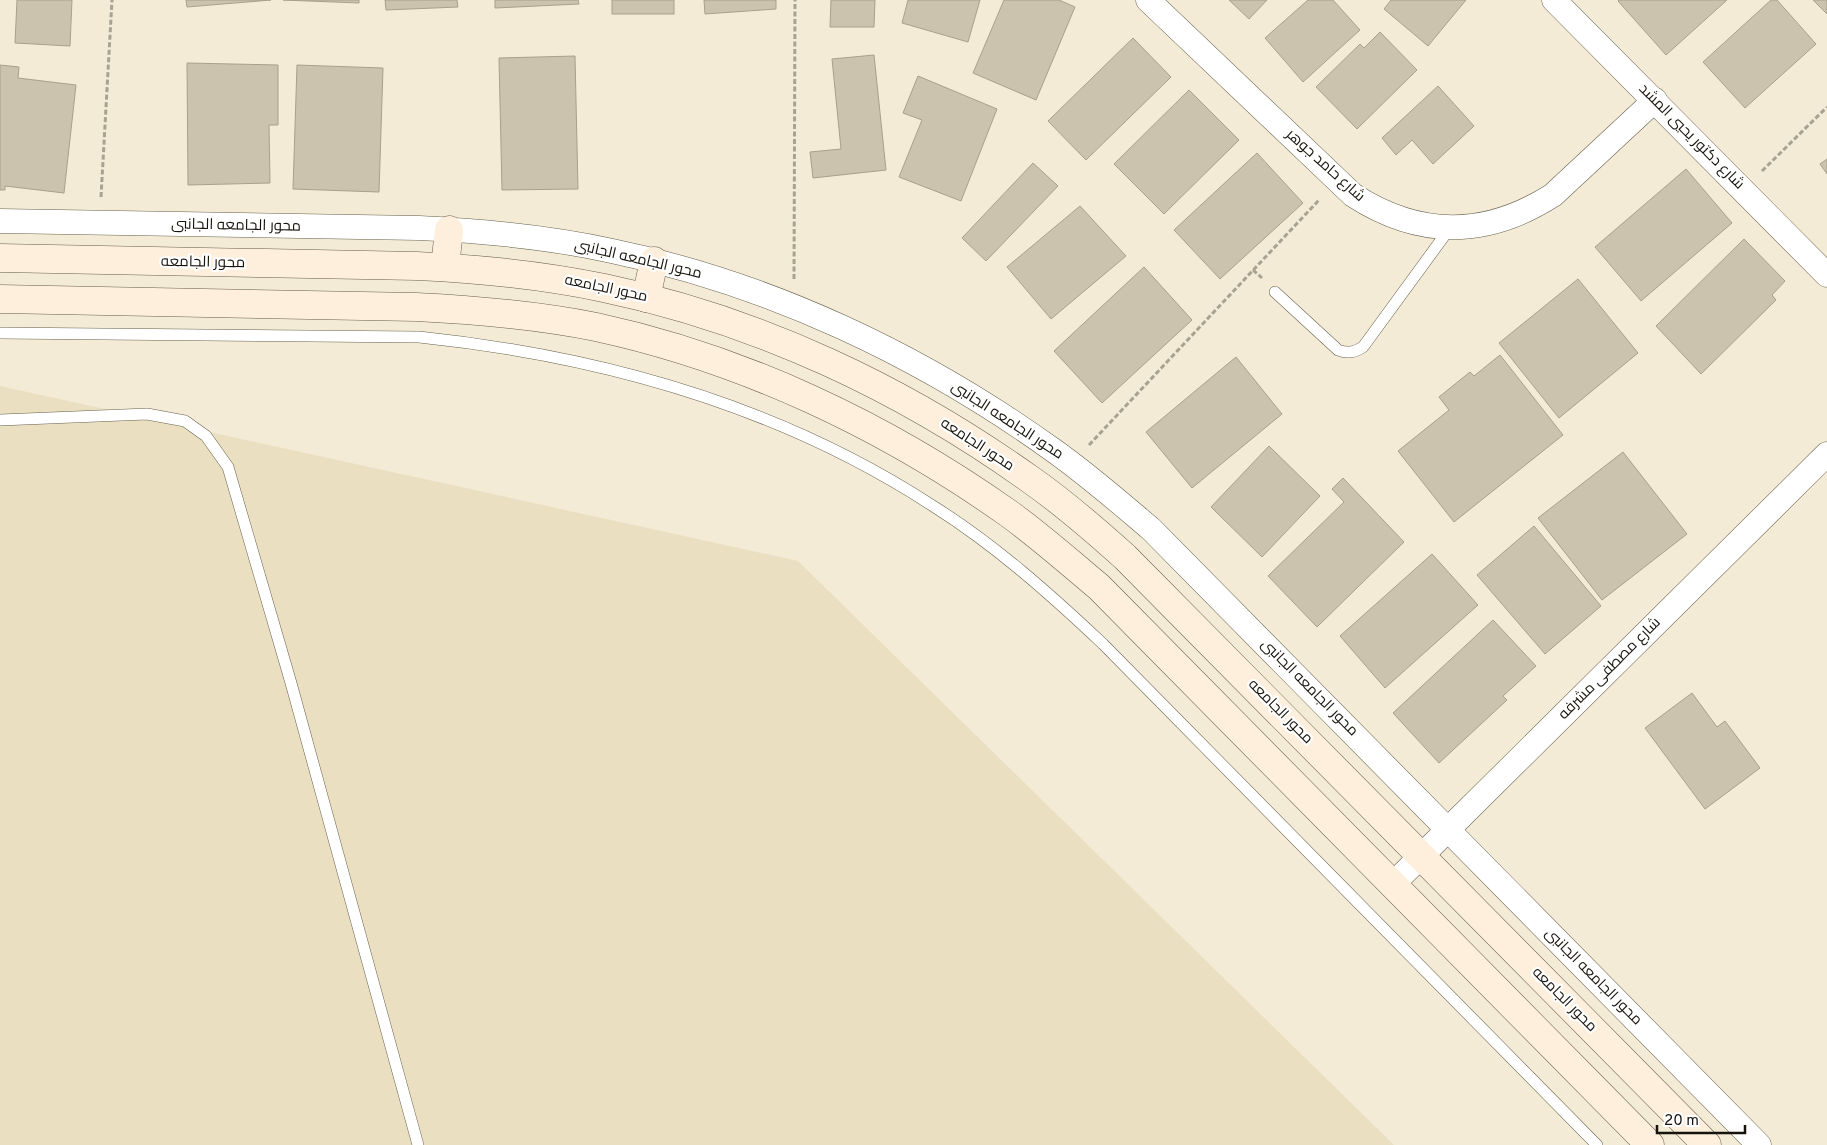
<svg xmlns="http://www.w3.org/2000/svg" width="1827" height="1145" viewBox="0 0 1827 1145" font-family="Overpass,Cairo,sans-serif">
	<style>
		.built { fill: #ebdfc2 }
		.building { fill: #cbc3ad; stroke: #a8a08c }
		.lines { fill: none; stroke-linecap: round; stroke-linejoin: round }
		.lane-casing { stroke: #67604d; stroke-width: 12 }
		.street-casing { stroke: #67604d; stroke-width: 25 }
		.secondary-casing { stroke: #67604d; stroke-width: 29 }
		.path { stroke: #a8a291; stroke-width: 3; stroke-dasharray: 5 2.5; stroke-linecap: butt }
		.lane { stroke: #fff; stroke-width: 11 }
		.street { stroke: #fff; stroke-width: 24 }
		.secondary { stroke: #feeedc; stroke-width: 28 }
		.labels { text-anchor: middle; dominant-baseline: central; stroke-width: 4.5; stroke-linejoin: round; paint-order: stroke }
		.street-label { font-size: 15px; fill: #16130c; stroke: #fff }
	</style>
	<rect width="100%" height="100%" fill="#f3ebd5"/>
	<polygon class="built" points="0,386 798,561 1394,1145 0,1145"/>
	<g class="building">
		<polygon points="17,0 72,0 70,46 15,43"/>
		<polygon points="186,0 271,0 187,7"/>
		<polygon points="283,0 359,0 359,3"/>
		<polygon points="385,0 457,0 458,7 386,10"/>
		<polygon points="495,0 578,0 579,4 495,8"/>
		<rect x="612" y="0" width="62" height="14"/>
		<polygon points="704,0 776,0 776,9 705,14"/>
		<polygon points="831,0 875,0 874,27 830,27"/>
		<polygon points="908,0 980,0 968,42 902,23"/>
		<polygon points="1004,0 1059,0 1075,7 1036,100 973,73"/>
		<polygon points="1229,0 1267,0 1249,19"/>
		<polygon points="1308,0 1333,0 1360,30 1303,82 1265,38"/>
		<polygon points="1391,0 1466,0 1428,46 1384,9"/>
		<polygon points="1619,0 1727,0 1666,55 1618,1"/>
		<polygon points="1771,0 1777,0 1816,44 1745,108 1703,62"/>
		<polygon points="1813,0 1827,0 1827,14"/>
		<polygon points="1380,32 1417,70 1357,129 1316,87 1360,44 1364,48"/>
		<polygon points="1133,38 1171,77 1086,160 1048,121"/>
		<polygon points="874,55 886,170 813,178 810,152 841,149 832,59"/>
		<polygon points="575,56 578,189 502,190 499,58"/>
		<polygon points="187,63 278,65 278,125 269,125 270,183 188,185"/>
		<polygon points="0,65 19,67 18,78 76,85 64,193 5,186 5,190 0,190"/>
		<polygon points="297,65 383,68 379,192 293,189"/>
		<polygon points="918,76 997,109 961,201 899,177 922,120 903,113"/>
		<polygon points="1438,86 1474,126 1433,164 1412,140 1396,155 1382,138"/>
		<polygon points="1189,90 1239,140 1164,214 1114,164"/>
		<polygon points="1257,153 1303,203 1220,279 1174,230"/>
		<polygon points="1827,159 1827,174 1820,164"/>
		<polygon points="1033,163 1058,186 986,261 962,238"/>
		<polygon points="1686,169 1732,223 1641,301 1595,247"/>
		<polygon points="1080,206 1126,256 1051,319 1007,267"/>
		<polygon points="1744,239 1785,281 1772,295 1776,300 1701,374 1656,326"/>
		<polygon points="1144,267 1192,320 1102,403 1054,351"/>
		<polygon points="1578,279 1638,353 1559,418 1499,343"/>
		<polygon points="1500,355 1563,435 1454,522 1398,451 1449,410 1439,397 1470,372 1474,376"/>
		<polygon points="1236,357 1282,414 1192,488 1146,432"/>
		<polygon points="1269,446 1320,496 1262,557 1211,507"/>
		<polygon points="1623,452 1687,534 1602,600 1538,518"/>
		<polygon points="1343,478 1404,542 1317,627 1268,576 1344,502 1332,489"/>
		<polygon points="1534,526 1601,606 1545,654 1477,575"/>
		<polygon points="1432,554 1478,605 1385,688 1340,636"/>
		<polygon points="1493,620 1536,666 1503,696 1507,700 1439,763 1393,713"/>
		<polygon points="1692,693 1717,727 1725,721 1760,768 1705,809 1645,728"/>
	</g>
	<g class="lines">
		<defs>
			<g id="lane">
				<path d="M 1275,292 L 1338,350 C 1348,354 1355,352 1363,347 L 1450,228"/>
				<path d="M 0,333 L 419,337 C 601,356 778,405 933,506 C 995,545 1050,594 1103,644 L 1597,1145"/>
				<polyline points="0,420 147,414 185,421 206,436 228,467 291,683 418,1145"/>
			</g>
			<g id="street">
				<path d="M 1148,0 L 1353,195 C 1419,238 1486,238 1553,195 L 1655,100"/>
				<polyline points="1554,0 1827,275"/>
				<path d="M 0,221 L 419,228 C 484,231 549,237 612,251 C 771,284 922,356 1053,450 C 1087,474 1119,502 1151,529 L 1759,1145"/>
				<polyline points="1393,884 1827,454"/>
			</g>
			<g id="secondary">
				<path d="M 0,258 L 417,266 C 480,269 543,275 604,288 C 758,320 904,389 1031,480 C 1064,503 1095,530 1125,557 L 1707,1145"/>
				<polyline points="445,267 449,230"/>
				<polyline points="646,298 654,261"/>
				<path d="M 0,299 L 416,307 C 477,310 537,315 596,327 C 744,359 885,426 1008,513 C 1040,536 1069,562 1099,587 L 1650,1145"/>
			</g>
		</defs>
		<use href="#lane" class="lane-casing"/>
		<use href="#street" class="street-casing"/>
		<use href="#secondary" class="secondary-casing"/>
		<g class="path">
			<polyline points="1762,171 1827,107"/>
			<polyline points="101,197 112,0"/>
			<polyline points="1253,270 1262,278"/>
			<polyline points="794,279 795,0"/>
			<polyline points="1089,445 1319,200"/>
		</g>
		<use href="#lane" class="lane"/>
		<use href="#street" class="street"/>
		<use href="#secondary" class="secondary"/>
	</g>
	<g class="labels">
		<g class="street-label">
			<text transform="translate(1691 137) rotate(45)">شارع دكتور يحيي المشد</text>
			<text transform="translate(1325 166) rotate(42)">شارع حامد جوهر</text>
			<text transform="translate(236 226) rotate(1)">محور الجامعه الجانبى</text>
			<text transform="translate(638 260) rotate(13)">محور الجامعه الجانبى</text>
			<text transform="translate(203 263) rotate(1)">محور الجامعه</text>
			<text transform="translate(606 289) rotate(12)">محور الجامعه</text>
			<text transform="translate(1007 421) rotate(33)">محور الجامعه الجانبى</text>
			<text transform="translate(977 445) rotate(33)">محور الجامعه</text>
			<text transform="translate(1610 669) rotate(-45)">شارع مصطفى مشرفه</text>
			<text transform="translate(1309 688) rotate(45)">محور الجامعه الجانبى</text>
			<text transform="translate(1280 712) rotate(45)">محور الجامعه</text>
			<text transform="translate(1593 977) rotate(45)">محور الجامعه الجانبى</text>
			<text transform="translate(1564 1000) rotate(45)">محور الجامعه</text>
		</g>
	</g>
	<path d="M1657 1125v8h88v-8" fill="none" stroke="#16130c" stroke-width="2.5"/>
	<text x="1664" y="1125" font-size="15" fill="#16130c" stroke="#ffffff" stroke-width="4" paint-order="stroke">20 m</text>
</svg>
